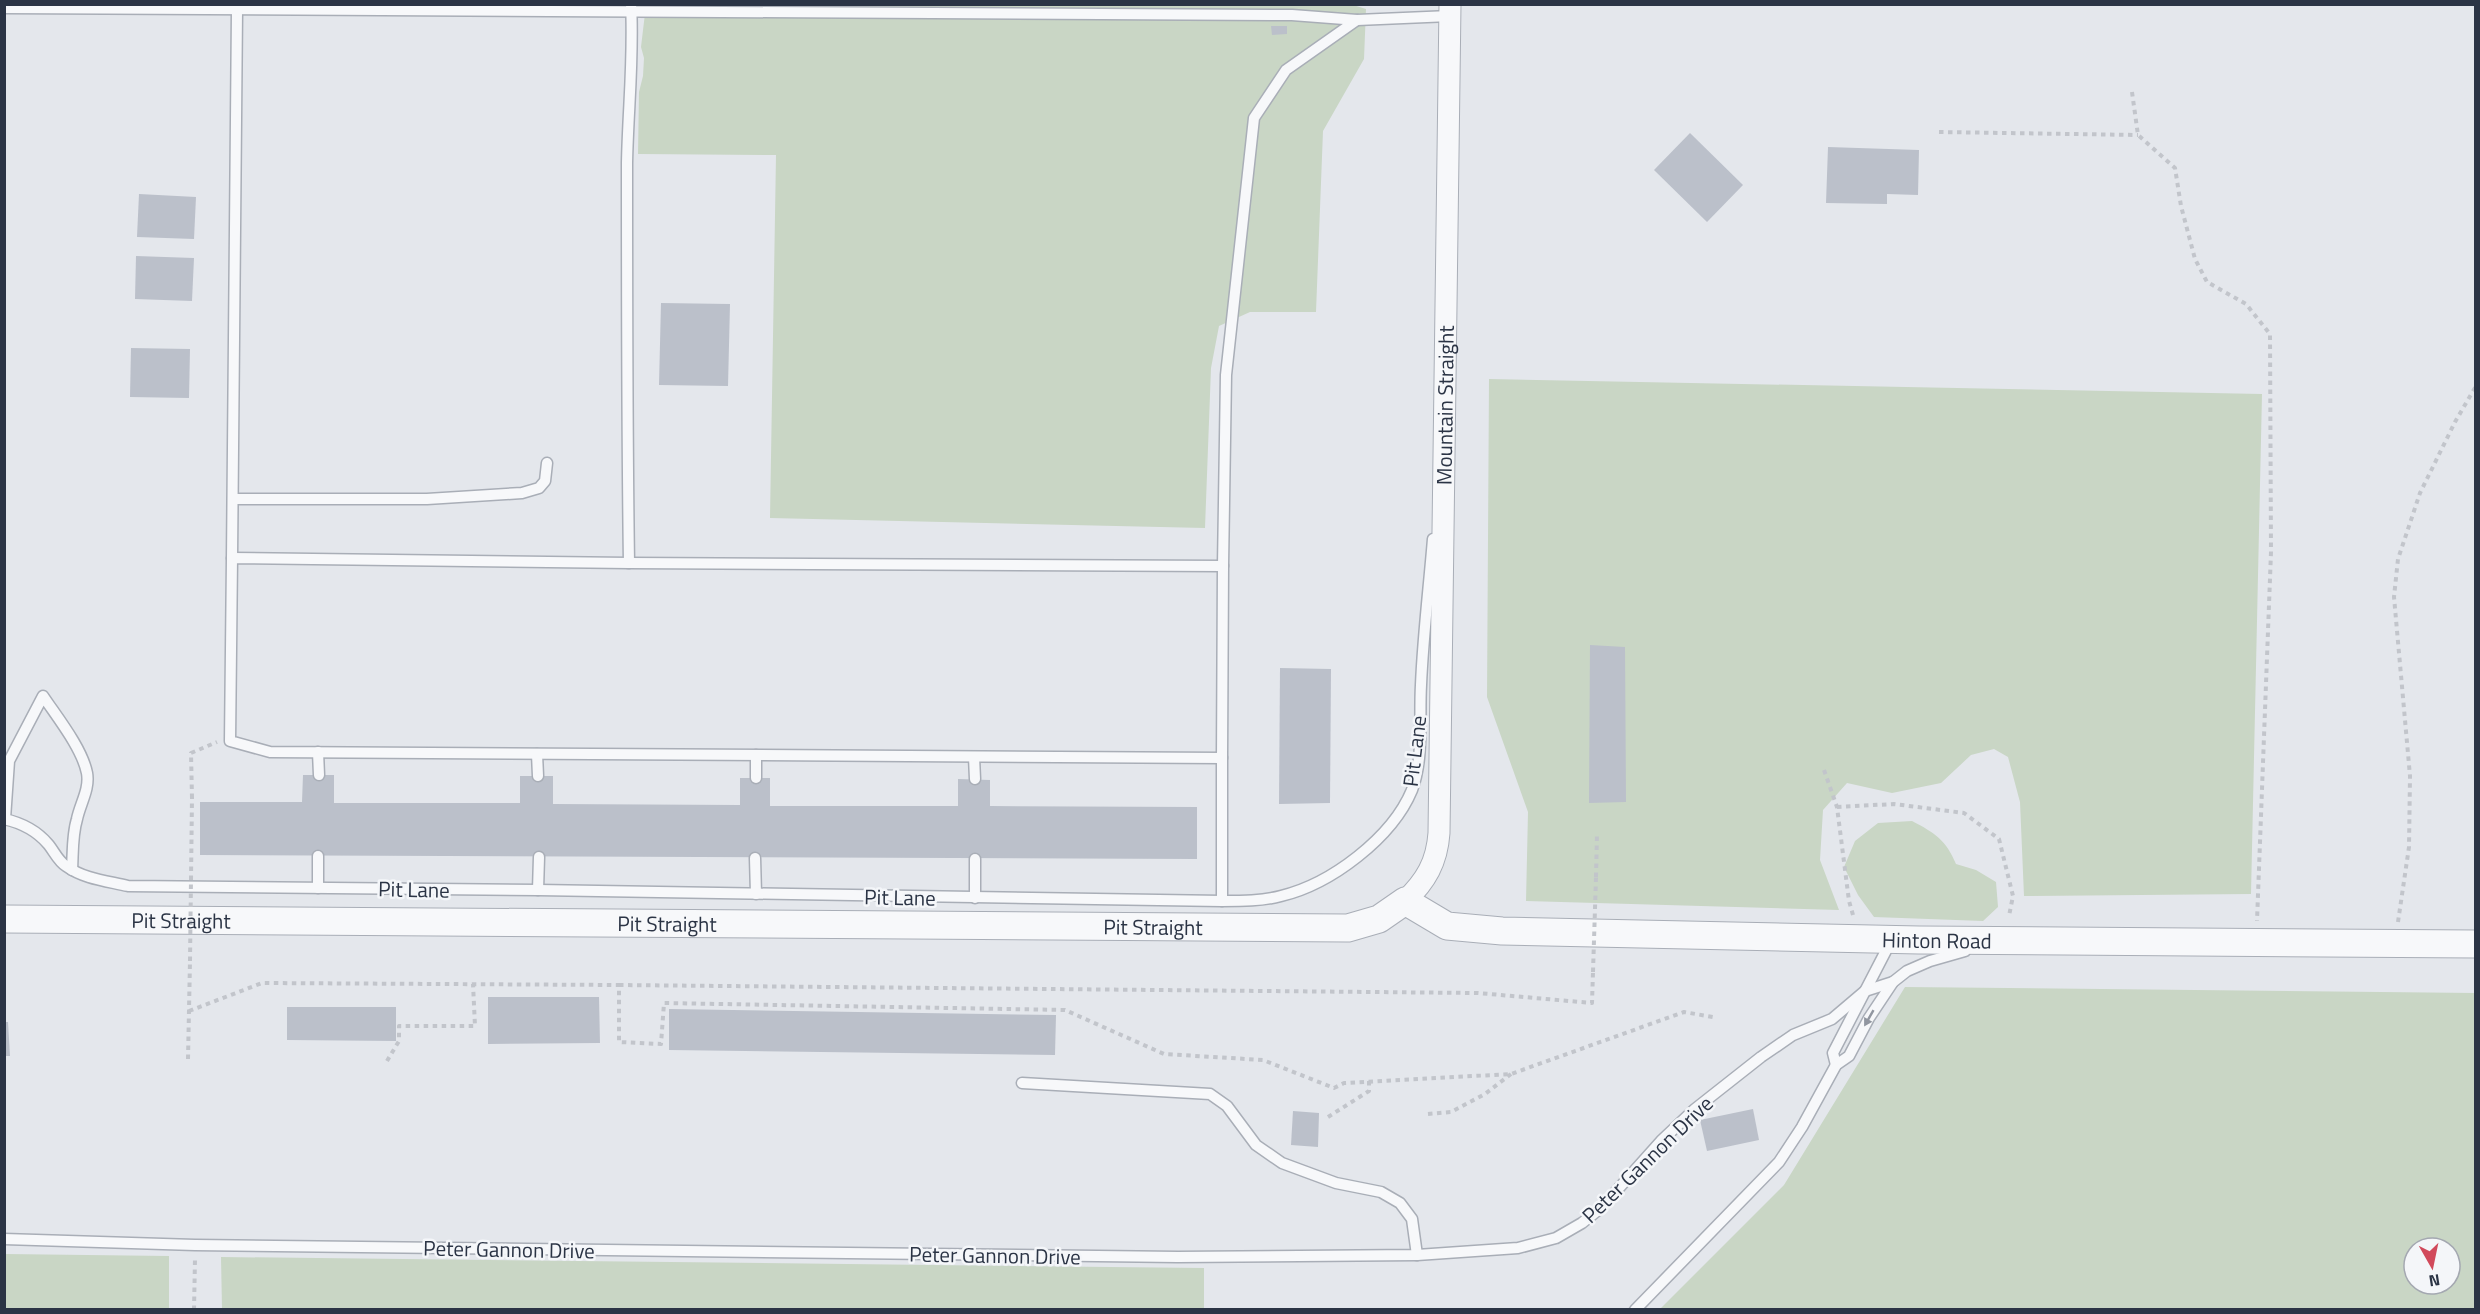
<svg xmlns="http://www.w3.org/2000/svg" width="2480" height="1314" viewBox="0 0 2480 1314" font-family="'Titillium Web',sans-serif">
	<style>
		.green { fill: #c9d6c5; fill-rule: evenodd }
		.building { fill: #bbc0ca }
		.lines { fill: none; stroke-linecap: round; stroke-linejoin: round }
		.service-casing { stroke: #a9aeb7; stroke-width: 13 }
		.minor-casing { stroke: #a9aeb7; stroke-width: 23 }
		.tertiary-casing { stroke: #a9aeb7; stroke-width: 29 }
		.path { stroke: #c2c5cb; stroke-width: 4; stroke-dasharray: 4.5 4.5; stroke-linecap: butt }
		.service { stroke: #f7f8fa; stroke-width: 10 }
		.minor { stroke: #f7f8fa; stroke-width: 21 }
		.tertiary { stroke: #f7f8fa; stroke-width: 27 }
		.path-bridge { stroke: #c2c5cb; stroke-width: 4; stroke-dasharray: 4.5 4.5; stroke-linecap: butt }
		.oneway { fill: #9196a0 }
		.labels { text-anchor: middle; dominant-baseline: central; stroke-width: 5; stroke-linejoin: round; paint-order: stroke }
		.street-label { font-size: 21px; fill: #2b3445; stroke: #f4f6f9 }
	</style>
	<rect width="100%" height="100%" fill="#e4e7ec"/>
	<g class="green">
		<polygon points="1350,4 1366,9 1364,59 1323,131 1316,312 1250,312 1219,326 1211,368 1205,528 770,518 776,155 638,154 639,92 643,76 644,58 641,47 646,5"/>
		<polygon points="1489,379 2262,394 2251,894 2024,896 2020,802 2008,757 1994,749 1971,755 1941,783 1892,793 1847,783 1823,810 1820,860 1839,910 1526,901 1528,812 1487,697"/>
		<path d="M 1912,821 C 1935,833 1946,840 1956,864 L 1976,870 L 1996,882 L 1998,907 L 1983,921 L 1874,917 L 1858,895 L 1844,867 L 1855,841 L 1878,823 Z"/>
		<path d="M 1905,987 L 2475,993 L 2475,1309 L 1660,1309 L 1784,1185 ZM 2414,1248 L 2450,1248 L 2450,1284 L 2414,1284 Z"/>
		<polygon points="5,1254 169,1256 169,1309 5,1309"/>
		<polygon points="221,1257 1204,1268 1204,1309 222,1309"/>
	</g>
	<g class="building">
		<polygon points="1271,26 1287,26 1287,34 1272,35"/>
		<polygon points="1690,133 1743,185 1707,222 1654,170"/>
		<polygon points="1828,147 1919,150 1918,195 1887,194 1887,204 1826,203"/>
		<polygon points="139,194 196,197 194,239 137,237"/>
		<polygon points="136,256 194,258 192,301 135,299"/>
		<polygon points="661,303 730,304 728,386 659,385"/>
		<polygon points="131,348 190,349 189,398 130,397"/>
		<polygon points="1590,645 1625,647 1626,802 1589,803"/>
		<polygon points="1280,668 1331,669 1330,803 1279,804"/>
		<polygon points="303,775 334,775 334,803 520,803 520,776 553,776 553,804 740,805 740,778 770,778 770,806 958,806 958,779 990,780 990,806 1197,807 1197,859 200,855 200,802 302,802"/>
		<polygon points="488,997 599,997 600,1043 488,1044"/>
		<polygon points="287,1007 396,1007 396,1041 287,1040"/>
		<polygon points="669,1009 1056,1015 1055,1055 669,1050"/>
		<polygon points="4,1022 8,1022 10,1056 4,1056"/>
		<polygon points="1753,1109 1759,1140 1707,1151 1700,1120"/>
		<polygon points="1293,1111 1319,1113 1318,1147 1291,1145"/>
	</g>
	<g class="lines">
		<defs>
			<g id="service">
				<polyline points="4,8 1292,15 1357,20 1450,16"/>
				<polyline points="233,499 427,499 522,493 539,488 545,481 547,463"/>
				<polygon points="232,558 629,563 1223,566 1222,758 270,752 230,741"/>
				<polyline points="232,558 237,10"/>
				<path d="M 629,563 C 627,430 627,297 627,163 C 628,110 634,57 631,4"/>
				<polyline points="1223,566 1226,375 1254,118 1286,70 1357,20"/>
				<polyline points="318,752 319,775"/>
				<polyline points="537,754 538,776"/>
				<polyline points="756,755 756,778"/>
				<polyline points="974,757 975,779"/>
				<polyline points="1222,758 1222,901"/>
				<path d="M 4,819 C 22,823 37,831 48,844 C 54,851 58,861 66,866 C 84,879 107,881 128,886 L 538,890 L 1222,901 C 1242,901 1262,901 1281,896 C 1331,884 1392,838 1412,790 C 1424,758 1419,718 1421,685 C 1423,636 1429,588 1433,539"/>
				<path d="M 5,819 L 9,761 L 43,696 C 57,717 82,748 87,773 C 90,789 80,804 77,819 C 72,835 73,853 72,870"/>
				<polyline points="755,858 756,894"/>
				<polyline points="975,859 975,898"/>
				<polyline points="318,888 318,856"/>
				<polyline points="538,890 539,857"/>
				<polyline points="1836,1065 1833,1053 1891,941"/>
				<polyline points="1022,1083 1210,1094 1227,1106 1256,1145 1282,1163 1336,1183 1381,1192 1400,1203 1412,1219 1417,1255"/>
				<polyline points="4,1239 195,1245 1178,1257 1417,1255 1518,1248 1556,1238 1582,1223 1602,1207 1661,1141 1695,1109 1761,1057 1793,1035 1832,1019 1865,991 1893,982"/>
				<polyline points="1635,1310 1779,1162 1802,1127 1836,1065 1849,1056 1869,1018 1893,982 1907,971 1930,961 1965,951"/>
			</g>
			<g id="minor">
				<path id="s1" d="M 1405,901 C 1426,881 1437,862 1439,833 L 1450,4"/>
			</g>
			<g id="tertiary">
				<path id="s2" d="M 4,919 L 1348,928 L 1379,919 L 1405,901 L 1447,926 L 1502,931 L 1919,940 L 2476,944"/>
			</g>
		</defs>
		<use href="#service" class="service-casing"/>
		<use href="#minor" class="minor-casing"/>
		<use href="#tertiary" class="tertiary-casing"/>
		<g class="path">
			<polyline points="2132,92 2138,135 2175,168 2181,206 2195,259 2207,282 2246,304 2270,334 2271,552 2257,921"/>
			<polyline points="1939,132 2138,135"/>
			<polyline points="1824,770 1837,807 1849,901 1853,915"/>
			<polyline points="192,798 191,753 217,742"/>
			<polyline points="1837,807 1894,804 1964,813 1999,839 2013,896 2009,916"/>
			<polyline points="1596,877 1597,834"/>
			<polyline points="2398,922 2409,847 2410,776 2394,597 2398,559 2420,493 2455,422 2476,386"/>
			<polyline points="619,985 1478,993 1592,1003 1593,972"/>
			<polyline points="189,1011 262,983 619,985 619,1042 661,1044 664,1003 1065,1010 1164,1054 1263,1060 1334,1088 1344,1083 1511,1074 1684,1012 1713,1017"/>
			<polyline points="188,1059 190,961"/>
			<polyline points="387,1061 399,1041 399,1026 475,1026 473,984"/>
			<polyline points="1428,1114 1451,1112 1485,1094 1511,1074"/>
			<polyline points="1328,1117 1369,1091 1369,1081"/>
			<polyline points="194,1310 195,1259"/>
		</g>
		<use href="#service" class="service"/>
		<use href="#minor" class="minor"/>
		<use href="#tertiary" class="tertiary"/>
		<g class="path-bridge">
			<polyline points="190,961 192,798"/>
			<polyline points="1593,972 1596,877"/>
		</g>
	</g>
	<defs><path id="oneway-solid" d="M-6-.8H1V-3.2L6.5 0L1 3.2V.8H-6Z" transform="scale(1.5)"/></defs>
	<use class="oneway" href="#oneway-solid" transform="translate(1869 1018) rotate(120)"/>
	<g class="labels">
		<g class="street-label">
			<text stroke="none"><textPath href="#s1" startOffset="506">Mountain Straight</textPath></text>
			<text transform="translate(1414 751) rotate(-83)">Pit Lane</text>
			<text transform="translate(414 889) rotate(1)">Pit Lane</text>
			<text transform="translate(900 897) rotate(1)">Pit Lane</text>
			<text stroke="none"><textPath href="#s2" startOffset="177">Pit Straight</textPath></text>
			<text stroke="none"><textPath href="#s2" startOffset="663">Pit Straight</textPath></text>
			<text stroke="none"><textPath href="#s2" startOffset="1149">Pit Straight</textPath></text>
			<text stroke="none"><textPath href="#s2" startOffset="1947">Hinton Road</textPath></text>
			<text transform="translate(1647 1159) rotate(-44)">Peter Gannon Drive</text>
			<text transform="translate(509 1249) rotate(1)">Peter Gannon Drive</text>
			<text transform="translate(995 1255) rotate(1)">Peter Gannon Drive</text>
		</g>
	</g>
	<rect width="2480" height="1314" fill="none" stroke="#2b3445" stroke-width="12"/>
	<g transform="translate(2432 1266) rotate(171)"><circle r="28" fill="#f4f6f9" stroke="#a4a8b1" stroke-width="1.5"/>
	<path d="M0-4.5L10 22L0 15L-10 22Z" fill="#d1495b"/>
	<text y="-9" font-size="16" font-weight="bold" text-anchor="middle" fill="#2b3445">N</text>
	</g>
</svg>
